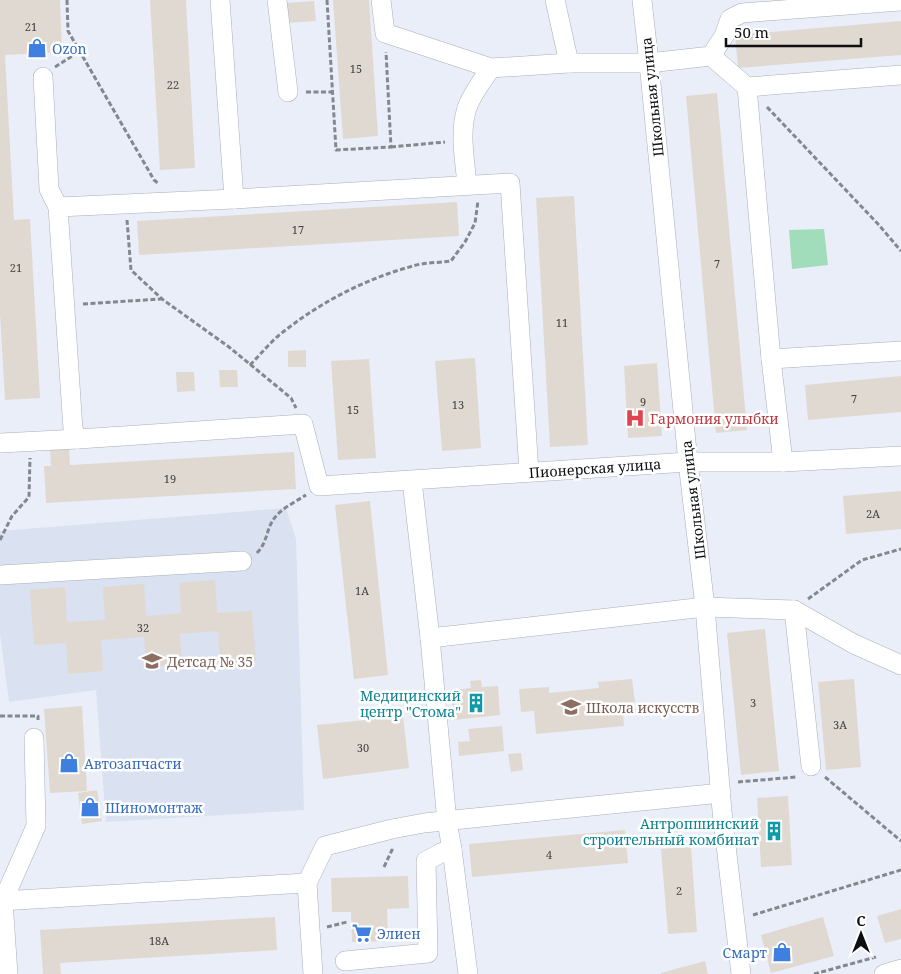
<svg xmlns="http://www.w3.org/2000/svg" width="901" height="974" viewBox="0 0 901 974" font-family="'Noto Serif',serif">
	<style>
		.built { fill: #dae1f1 }
		.green { fill: #a1ddba }
		.building { fill: #e0d9d1 }
		.lines { fill: none; stroke-linecap: round; stroke-linejoin: round }
		.minor-casing { stroke: #aaaeb7; stroke-width: 20 }
		.path { stroke: #84878e; stroke-width: 3; stroke-dasharray: 5 2.5; stroke-linecap: butt }
		.minor { stroke: #fff; stroke-width: 19 }
		.labels { text-anchor: middle; dominant-baseline: central; stroke-width: 5; stroke-linejoin: round; paint-order: stroke }
		.number-label { font-size: 11px; fill: #424242 }
		.shop-label { font-size: 14px; fill: #366cbe; stroke: #fff; text-anchor: start }
		.street-label { font-size: 14px; fill: #0e0f13; stroke: #fff }
		.health-label { font-size: 14px; fill: #be3a42; stroke: #fff; text-anchor: start }
		.education-label { font-size: 14px; fill: #785e54; stroke: #fff; text-anchor: start }
		.culture-label { font-size: 14px; fill: #0d838f; stroke: #fff; text-anchor: end }
	</style>
	<rect width="100%" height="100%" fill="#eaeef8"/>
	<polygon class="built" points="286,508 296,539 304,810 106,822 96,690 9,702 0,633 0,531"/>
	<polygon class="green" points="824,229 828,265 792,269 789,230"/>
	<g class="building">
		<polygon points="0,0 60,0 62,52 5,55 14,220 30,219 40,398 5,400 0,314"/>
		<polygon points="150,0 186,0 195,168 160,170"/>
		<polygon points="333,0 369,0 378,136 343,139"/>
		<polygon points="314,1 316,21 287,23 286,3"/>
		<polygon points="901,21 901,55 738,68 735,35"/>
		<polygon points="717,93 747,430 716,433 686,96"/>
		<polygon points="574,196 588,445 550,447 536,198"/>
		<polygon points="457,202 459,236 139,255 137,221"/>
		<polygon points="306,350 306,367 288,367 288,351"/>
		<polygon points="475,358 481,448 442,451 435,361"/>
		<polygon points="369,359 376,458 338,460 331,361"/>
		<polygon points="657,363 662,436 628,438 624,366"/>
		<polygon points="219,370 237,370 238,387 220,387"/>
		<polygon points="176,372 194,372 195,391 177,392"/>
		<polygon points="901,376 901,412 808,420 805,385"/>
		<polygon points="69,447 70,465 294,452 296,489 46,503 44,466 51,466 50,448"/>
		<polygon points="901,491 901,529 846,534 843,496"/>
		<polygon points="370,501 388,675 354,679 335,505"/>
		<polygon points="215,580 217,613 252,611 256,661 220,664 218,631 180,634 182,665 146,667 144,637 101,640 103,671 68,674 66,643 34,645 30,590 65,587 67,622 105,620 103,587 144,584 146,616 181,613 179,583"/>
		<polygon points="765,629 779,771 741,775 727,633"/>
		<polygon points="632,679 635,702 622,703 624,726 536,734 534,711 521,712 519,689 549,687 549,693 599,688 598,682"/>
		<polygon points="854,679 861,767 826,770 818,682"/>
		<polygon points="481,680 482,687 498,686 500,715 454,720 451,690 471,688 470,681"/>
		<polygon points="82,706 87,791 50,793 44,709"/>
		<polygon points="403,716 409,768 323,779 317,725"/>
		<polygon points="502,726 504,751 459,756 458,742 470,741 468,729"/>
		<polygon points="521,753 523,770 511,772 508,754"/>
		<polygon points="97,790 102,821 82,824 78,793"/>
		<polygon points="788,796 792,865 761,867 757,798"/>
		<polygon points="625,830 628,863 472,877 469,844"/>
		<polygon points="691,847 697,932 668,934 661,849"/>
		<polygon points="408,876 409,908 387,909 388,941 352,942 351,912 332,912 331,878"/>
		<polygon points="901,909 901,939 885,943 877,916"/>
		<polygon points="275,917 277,950 60,963 61,974 43,974 40,930"/>
		<polygon points="823,917 834,956 771,973 761,935"/>
		<polygon points="705,961 708,974 661,974 661,973"/>
	</g>
	<g class="lines">
		<defs>
			<g id="minor">
				<polyline points="220,0 234,199 58,207 73,429 78,439 303,424 319,486 688,462 783,462 901,456"/>
				<polyline points="277,0 288,92"/>
				<polyline points="381,0 385,33 491,68 569,63"/>
				<polyline points="555,0 569,63 649,63 711,56 724,36 730,19 742,13 901,1"/>
				<polyline points="642,0 649,63 688,462 705,607 722,811 741,974"/>
				<polyline points="711,56 747,87 771,359 783,462"/>
				<polyline points="43,77 49,189 58,207"/>
				<polyline points="747,87 901,75"/>
				<path d="M 467,185 C 465,160 459,133 467,108 C 472,94 482,81 491,68"/>
				<polyline points="234,199 510,183 529,472"/>
				<polyline points="771,359 901,351"/>
				<polyline points="0,443 78,439"/>
				<polyline points="412,481 430,638 447,822 452,849 468,974"/>
				<polyline points="0,575 242,561"/>
				<polyline points="794,610 854,644 901,665"/>
				<polyline points="430,638 705,607 794,610 811,766"/>
				<polyline points="307,883 313,974"/>
				<polyline points="0,901 307,883 325,846 392,829 424,823 721,793"/>
				<polyline points="345,961 428,953 426,861 441,853 452,849"/>
				<polyline points="8,974 3,901 36,826 34,738"/>
				<polyline points="884,974 901,969"/>
			</g>
		</defs>
		<use href="#minor" class="minor-casing"/>
		<g class="path">
			<polyline points="67,0 68,31 154,180 159,184"/>
			<polyline points="327,0 336,150 391,147 386,52"/>
			<polyline points="55,67 80,51"/>
			<polyline points="306,92 333,92"/>
			<polyline points="767,107 878,224 901,251"/>
			<polyline points="391,147 445,142"/>
			<polyline points="127,220 131,270 162,299 229,347 291,398 296,408"/>
			<polyline points="83,304 161,299"/>
			<path d="M 250,365 C 259,356 267,346 277,337 C 315,305 364,279 413,266 C 425,262 439,263 451,261 L 465,242 L 475,223 L 478,201"/>
			<polyline points="0,540 12,516 29,497 30,458"/>
			<path d="M 257,553 C 267,543 266,531 273,520 C 280,509 295,502 306,495"/>
			<polyline points="808,599 862,560 901,549"/>
			<polyline points="0,716 38,716 38,720"/>
			<polyline points="825,777 901,841"/>
			<polyline points="738,782 796,777"/>
			<polyline points="384,867 392,850 392,847"/>
			<polyline points="753,915 901,870"/>
			<polyline points="327,927 347,922"/>
			<polyline points="814,974 876,957"/>
		</g>
		<use href="#minor" class="minor"/>
	</g>
	<defs>
		<symbol id="shop-bare" viewBox="-9 -9 18 18"><path d="M-5-2.5h2.3a2.7 3.5 0 0 1 5.4 0H5L5.5 6h-11ZM-1.5-2.5h3a1.5 2.3 0 0 0-3 0Z" fill="#3f7fe0" stroke="#fff" stroke-width="2.5" paint-order="stroke"/></symbol>
		<symbol id="hospital-bare" viewBox="-9 -9 18 18"><path d="M-5-5h3v3.5h4V-5h3V5h-3V1.5h-4V5h-3Z" fill="#e0444e" stroke="#fff" stroke-width="2.5" paint-order="stroke"/></symbol>
		<symbol id="school-bare" viewBox="-9 -9 18 18"><path d="M0-5L7-2L0 1L-7-2ZM-4 1L0 2.5L4 1V4Q0 6-4 4Z" fill="#8d6e63" stroke="#fff" stroke-width="2.5" paint-order="stroke"/></symbol>
		<symbol id="building-bare" viewBox="-9 -9 18 18"><path d="M-4-6H4V6H1V3H-1V6H-4ZM-2.5-4.3h1.7v1.8h-1.7ZM.8-4.3h1.7v1.8H.8ZM-2.5-1h1.7V.8h-1.7ZM.8-1h1.7V.8H.8Z" fill="#0f9aa8" stroke="#fff" stroke-width="2.5" paint-order="stroke"/></symbol>
		<symbol id="supermarket-bare" viewBox="-9 -9 18 18"><path d="M-6-5.5h2.5l.6 2H6L4.5 2H-2.5L-4.4-4H-6ZM-1.5 3.2a1.3 1.3 0 1 0 .1 0ZM3 3.2a1.3 1.3 0 1 0 .1 0Z" fill="#3f7fe0" stroke="#fff" stroke-width="2.5" paint-order="stroke"/></symbol>
	</defs>
	<g fill-rule="evenodd">
		<use href="#shop-bare" x="23" y="34" width="28" height="28"/>
		<use href="#hospital-bare" x="621" y="404" width="28" height="28"/>
		<use href="#school-bare" x="138" y="647" width="28" height="28"/>
		<use href="#building-bare" x="462" y="689" width="28" height="28"/>
		<use href="#school-bare" x="557" y="693" width="28" height="28"/>
		<use href="#shop-bare" x="55" y="749" width="28" height="28"/>
		<use href="#shop-bare" x="76" y="793" width="28" height="28"/>
		<use href="#building-bare" x="760" y="817" width="28" height="28"/>
		<use href="#supermarket-bare" x="348" y="919" width="28" height="28"/>
		<use href="#shop-bare" x="768" y="938" width="28" height="28"/>
	</g>
	<g class="labels">
		<g class="number-label">
			<text x="31" y="26">21</text>
			<text x="356" y="68">15</text>
			<text x="173" y="84">22</text>
			<text x="298" y="229">17</text>
			<text x="717" y="263">7</text>
			<text x="16" y="267">21</text>
			<text x="562" y="322">11</text>
			<text x="854" y="398">7</text>
			<text x="643" y="401">9</text>
			<text x="458" y="404">13</text>
			<text x="353" y="409">15</text>
			<text x="170" y="478">19</text>
			<text x="873" y="513">2А</text>
			<text x="362" y="590">1А</text>
			<text x="143" y="627">32</text>
			<text x="753" y="702">3</text>
			<text x="840" y="724">3А</text>
			<text x="363" y="747">30</text>
			<text x="549" y="854">4</text>
			<text x="679" y="890">2</text>
			<text x="159" y="940">18А</text>
		</g>
		<g class="shop-label">
			<text x="52" y="48">Ozon</text>
			<text x="84" y="763">Автозапчасти</text>
			<text x="105" y="807">Шиномонтаж</text>
			<text x="377" y="933">Элиен</text>
			<text x="767" y="952" text-anchor="end">Смарт</text>
		</g>
		<g class="street-label">
			<text transform="translate(652 97) rotate(-96)">Школьная улица</text>
			<text transform="translate(595 468) rotate(-4)">Пионерская улица</text>
			<text transform="translate(693 500) rotate(-97)">Школьная улица</text>
		</g>
		<g class="health-label">
			<text x="650" y="418">Гармония улыбки</text>
		</g>
		<g class="education-label">
			<text x="167" y="661">Детсад № 35</text>
			<text x="586" y="707">Школа искусств</text>
		</g>
		<g class="culture-label">
			<text x="461" y="695">Медицинский<tspan x="461" dy="16">центр "Стома"</tspan></text>
			<text x="759" y="823">Антропшинский<tspan x="759" dy="16">строительный комбинат</tspan></text>
		</g>
	</g>
	<g transform="translate(861 934)" stroke="#ffffff" stroke-width="4" paint-order="stroke">
	<path d="M0-4L9 19L0 12L-9 19Z" fill="#0e0f13"/>
	<text y="-8" font-size="14" font-weight="bold" text-anchor="middle" fill="#0e0f13">С</text>
	</g>
	<path d="M726 38v8h135v-8" fill="none" stroke="#0e0f13" stroke-width="2.5"/>
	<text x="734" y="38" font-size="15" fill="#0e0f13" stroke="#ffffff" stroke-width="4" paint-order="stroke">50 m</text>
</svg>
